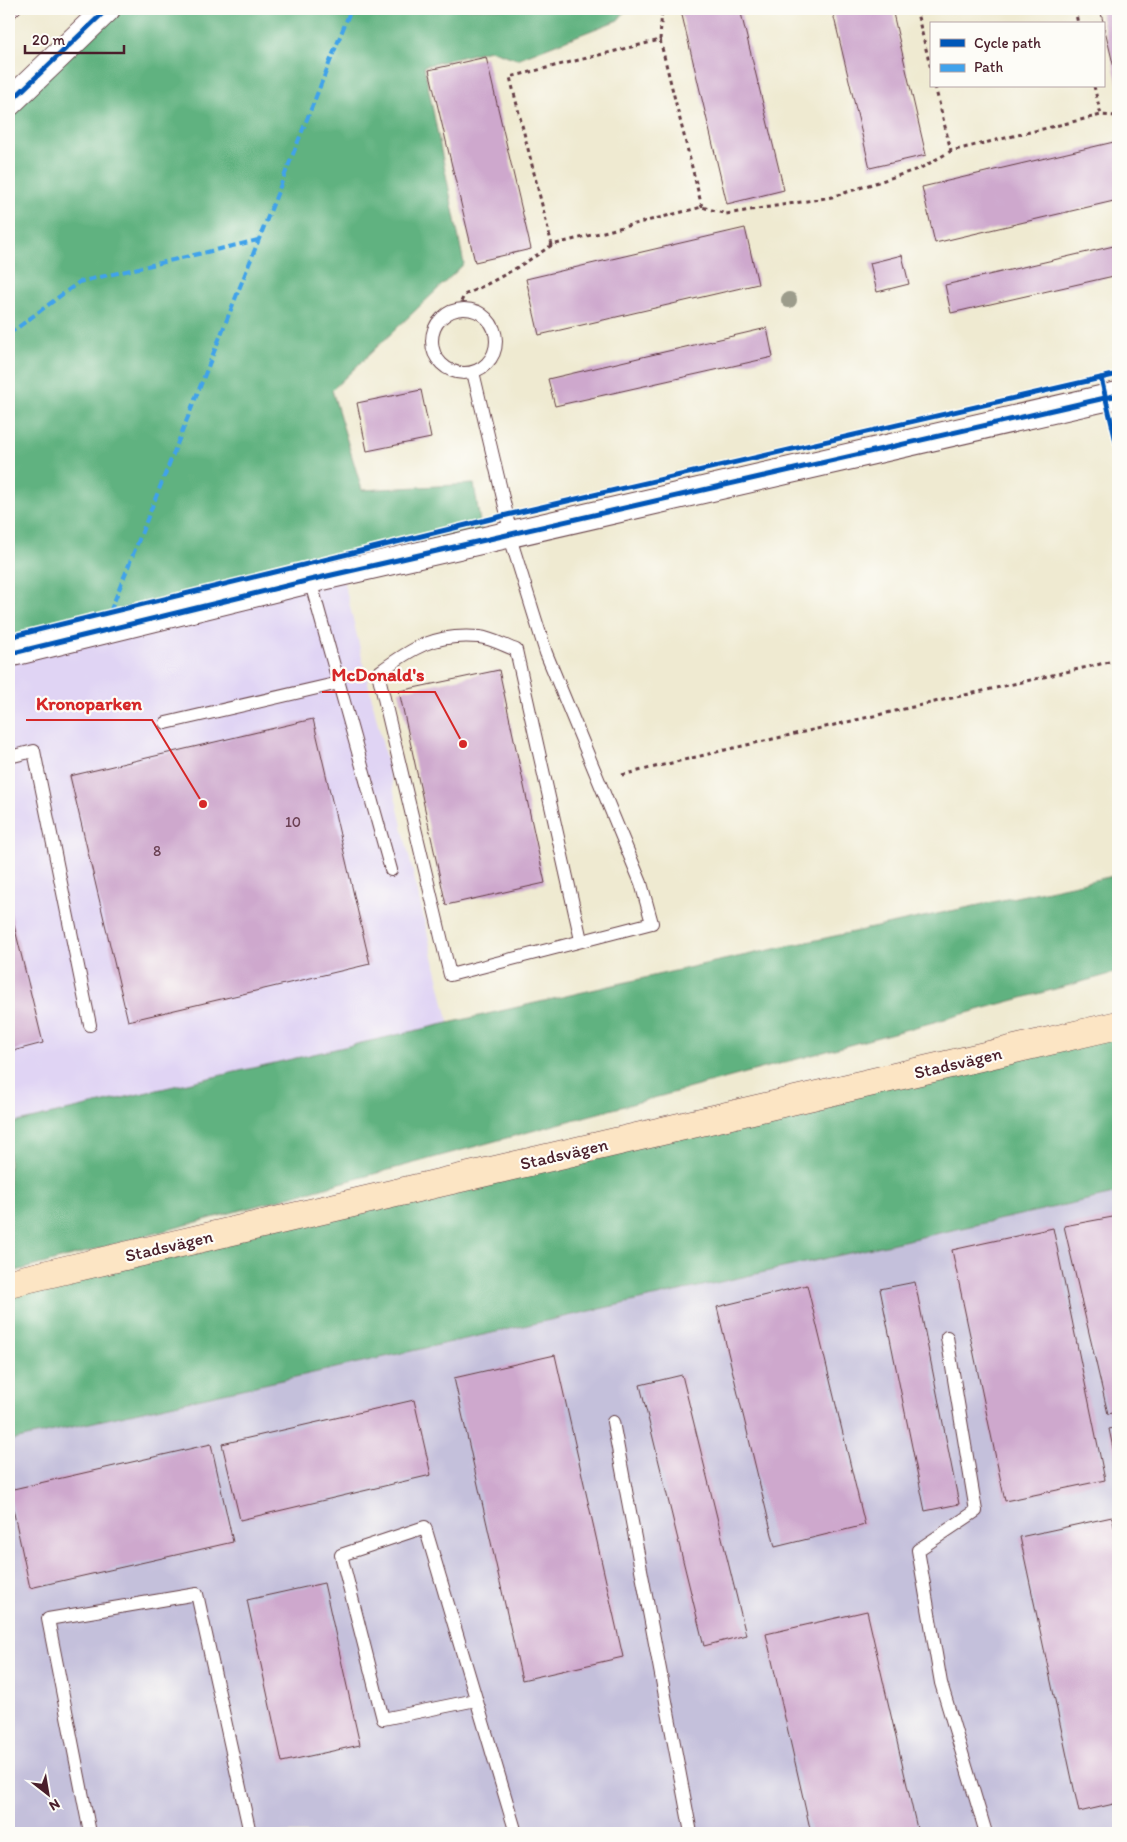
<svg xmlns="http://www.w3.org/2000/svg" width="1127" height="1842" viewBox="0 0 1127 1842" font-family="Itim,sans-serif">
	<style>
		.built { fill: #e0d4f4 }
		.industrial { fill: #c4c0db }
		.forest { fill: #60b280; stroke: #556856 }
		.building { fill: #cea8cd }
		.lines { fill: none; stroke-linecap: round; stroke-linejoin: round }
		.service-casing { stroke: #633d44; stroke-width: 14 }
		.minor-casing { stroke: #633d44; stroke-width: 28 }
		.secondary-casing { stroke: #633d44; stroke-width: 29 }
		.path { stroke: #633d44; stroke-width: 3; stroke-dasharray: 4 4; stroke-linecap: butt }
		.service { stroke: #fff; stroke-width: 12 }
		.minor { stroke: #fff; stroke-width: 26 }
		.secondary { stroke: #fce5c4; stroke-width: 28 }
		.quiet { stroke: #40a2eb; stroke-width: 4; stroke-dasharray: 8 4; stroke-linecap: butt }
		.cycleway-casing { stroke: #fdfcf7; stroke-width: 8 }
		.cycleway { stroke: #0057b8; stroke-width: 5 }
		.tree { fill: #9c9c8b }
		.labels { text-anchor: middle; dominant-baseline: central; stroke-width: 4.5; stroke-linejoin: round; paint-order: stroke }
		.number-label { font-size: 15px; fill: #6b4154 }
		.street-label { font-size: 18px; fill: #4a1f2b; stroke: #fdfcf7 }
		.leader { fill: none; stroke: #d62828; stroke-width: 2 }
		.callout-dot { fill: #d62828; stroke: #fdfcf7; stroke-width: 2 }
		.callout-label { font-size: 19px; text-anchor: middle; font-weight: bold; fill: #d62828; stroke: #fdfcf7; stroke-width: 4.5; stroke-linejoin: round; paint-order: stroke }
	</style>
	<rect width="100%" height="100%" fill="#fdfcf7"/>
	<filter id="ink" filterUnits="userSpaceOnUse"><feTurbulence type="fractalNoise" baseFrequency=".02" numOctaves="2"/><feDisplacementMap in="SourceGraphic" scale="10" xChannelSelector="R" yChannelSelector="G"/><feConvolveMatrix kernelMatrix="1 2 1 2 8 2 1 2 1" color-interpolation-filters="sRGB"/></filter>
	<filter id="wash" filterUnits="userSpaceOnUse"><feTurbulence type="fractalNoise" baseFrequency=".0096" numOctaves="4" result="noise"/><feDisplacementMap in="SourceGraphic" scale="20" xChannelSelector="R" yChannelSelector="G"/><feGaussianBlur stdDeviation="1.12" result="paint"/><feColorMatrix in="noise" values="0 0 0 0 0 0 0 0 0 0 0 0 0 0 0 0 0 1.4 0 .05"/><feComposite in="paint" operator="in"/></filter>
	<g filter="url(#wash)">
		<rect width="100%" height="100%" fill="#efead1"/>
		<polygon class="built" points="342,573 449,1024 9,1124 9,654"/>
		<polygon class="industrial" points="1118,1193 1118,1833 9,1833 9,1441"/>
		<g class="forest">
			<polygon points="114,9 627,9 618,20 517,59 490,50 424,66 464,264 332,390 362,490 474,484 483,541 9,654 9,111"/>
			<polygon points="1118,875 1118,972 9,1273 9,1124 705,964"/>
			<polygon points="1118,1025 1118,1193 9,1441 9,1283"/>
		</g>
		<g id="blocks">
			<g class="building">
				<polygon points="9,9 23,9 9,23"/>
				<polygon points="689,9 740,9 784,190 727,204 681,11"/>
				<polygon points="832,9 892,9 926,155 870,168"/>
				<polygon points="1100,9 1118,9 1118,85"/>
				<polygon points="486,57 531,249 475,262 429,70"/>
				<polygon points="1118,141 1118,200 935,243 922,187"/>
				<polygon points="745,228 758,284 539,335 526,279"/>
				<polygon points="1118,245 1118,275 951,313 945,285"/>
				<polygon points="902,255 909,284 877,292 870,263"/>
				<polygon points="767,328 773,357 555,406 548,379"/>
				<polygon points="421,390 431,438 367,451 357,403"/>
				<polygon points="499,670 545,883 446,905 399,691"/>
				<polygon points="313,719 370,964 128,1021 70,776"/>
				<polygon points="9,905 43,1043 9,1052"/>
				<polygon points="1118,1216 1118,1412 1108,1414 1064,1226"/>
				<polygon points="1053,1228 1105,1480 1005,1501 952,1250"/>
				<polygon points="915,1282 959,1504 925,1511 880,1289"/>
				<polygon points="807,1285 865,1525 775,1547 717,1307"/>
				<polygon points="555,1355 623,1657 522,1680 454,1378"/>
				<polygon points="682,1375 746,1635 704,1646 640,1385"/>
				<polygon points="414,1400 431,1475 240,1520 222,1444"/>
				<polygon points="1118,1427 1118,1467 1117,1467 1109,1429"/>
				<polygon points="211,1444 233,1542 30,1588 9,1490"/>
				<polygon points="1112,1517 1118,1544 1118,1803 1079,1812 1020,1537"/>
				<polygon points="324,1583 360,1745 282,1762 247,1600"/>
				<polygon points="867,1611 918,1833 811,1833 766,1634"/>
			</g>
		</g>
	</g>
	<g filter="url(#ink)">
		<use href="#blocks" fill-opacity="0" stroke="#633d44" stroke-width="1"/>
		<g class="lines">
			<defs>
				<g id="service">
					<circle cx="464" cy="341" r="32"/>
					<path d="M 473,372 L 507,515 L 509,534 L 546,653 L 641,883 L 652,923 L 450,975 L 378,673 C 412,648 435,633 479,637 C 491,638 505,646 516,650 L 581,940"/>
					<polyline points="310,580 391,870"/>
					<polyline points="166,723 339,683"/>
					<polyline points="9,757 34,751 90,1025"/>
					<polyline points="947,1337 976,1511 918,1550 941,1683 986,1833"/>
					<polyline points="613,1422 691,1833"/>
					<polyline points="476,1700 383,1719 341,1555 425,1527 516,1833"/>
					<polyline points="90,1833 48,1619 197,1594 250,1833"/>
				</g>
				<g id="minor">
					<polyline points="9,103 107,9"/>
					<polyline points="9,654 310,580 1118,395"/>
				</g>
				<polyline id="secondary" points="9,1283 1118,1025"/>
			</defs>
			<use href="#service" class="service-casing"/>
			<use href="#minor" class="minor-casing"/>
			<use href="#secondary" class="secondary-casing"/>
			<g class="path">
				<polyline points="916,9 931,69"/>
				<polyline points="1075,9 1078,24"/>
				<polyline points="660,40 662,9"/>
				<polyline points="935,86 951,151 1101,115 1118,116"/>
				<polyline points="1094,86 1101,115"/>
				<polyline points="702,207 660,40 510,77 552,245 702,207 726,214 832,197 921,168 951,151"/>
				<path d="M 458,309 L 464,295 C 496,281 524,264 552,245"/>
				<polyline points="622,775 725,750 1118,660"/>
			</g>
			<use href="#service" class="service"/>
			<use href="#minor" class="minor"/>
			<use href="#secondary" class="secondary"/>
			<g class="quiet">
				<polyline points="9,334 79,282 258,240"/>
				<polyline points="110,612 351,9"/>
			</g>
			<defs>
				<g id="cycleway">
					<polyline points="9,103 107,9"/>
					<polyline points="1101,378 1118,450"/>
					<polyline points="9,637 507,515 1118,374"/>
					<polyline points="9,654 310,580 1118,395"/>
				</g>
			</defs>
			<use href="#cycleway" class="cycleway-casing"/>
			<use href="#cycleway" class="cycleway"/>
		</g>
		<circle class="tree" cx="789" cy="300" r="8"/>
	</g>
	<g class="labels">
		<g class="number-label">
			<text x="293" y="822">10</text>
			<text x="157" y="851">8</text>
		</g>
		<g class="street-label">
			<text transform="translate(958 1063) rotate(-13)">Stadsvägen</text>
			<text transform="translate(564 1154) rotate(-13)">Stadsvägen</text>
			<text transform="translate(169 1246) rotate(-13)">Stadsvägen</text>
		</g>
	</g>
	<path class="leader" d="M463 744L435 692H322M203 804L152 720H26"/>
	<g class="callout-dot">
		<circle cx="463" cy="744" r="5"/>
		<circle cx="203" cy="804" r="5"/>
	</g>
	<g class="callout-label">
		<text x="378" y="681">McDonald's</text>
		<text x="89" y="710">Kronoparken</text>
	</g>
	<rect width="1127" height="1842" fill="none" stroke="#fdfcf7" stroke-width="30"/>
	<rect x="930" y="22" width="175" height="65" fill="#fdfcf7" stroke="#b5a4a5"/>
	<rect x="940" y="39" width="25" height="8" fill="#0057b8" stroke="#b5a4a5"/>
	<text x="974" y="48" font-size="15" fill="#4a1f2b">Cycle path</text>
	<rect x="940" y="64" width="25" height="8" fill="#40a2eb" stroke="#b5a4a5"/>
	<text x="974" y="72" font-size="15" fill="#4a1f2b">Path</text>
	<g transform="translate(48 1794) rotate(149)" stroke="#fdfcf7" stroke-width="4" paint-order="stroke">
	<path d="M0-4L9 19L0 12L-9 19Z" fill="#4a1f2b"/>
	<text y="-8" font-size="14" font-weight="bold" text-anchor="middle" fill="#4a1f2b">N</text>
	</g>
	<path d="M25 45v8h99v-8" fill="none" stroke="#4a1f2b" stroke-width="2.5"/>
	<text x="32" y="45" font-size="15" fill="#4a1f2b" stroke="#fdfcf7" stroke-width="4" paint-order="stroke">20 m</text>
</svg>
